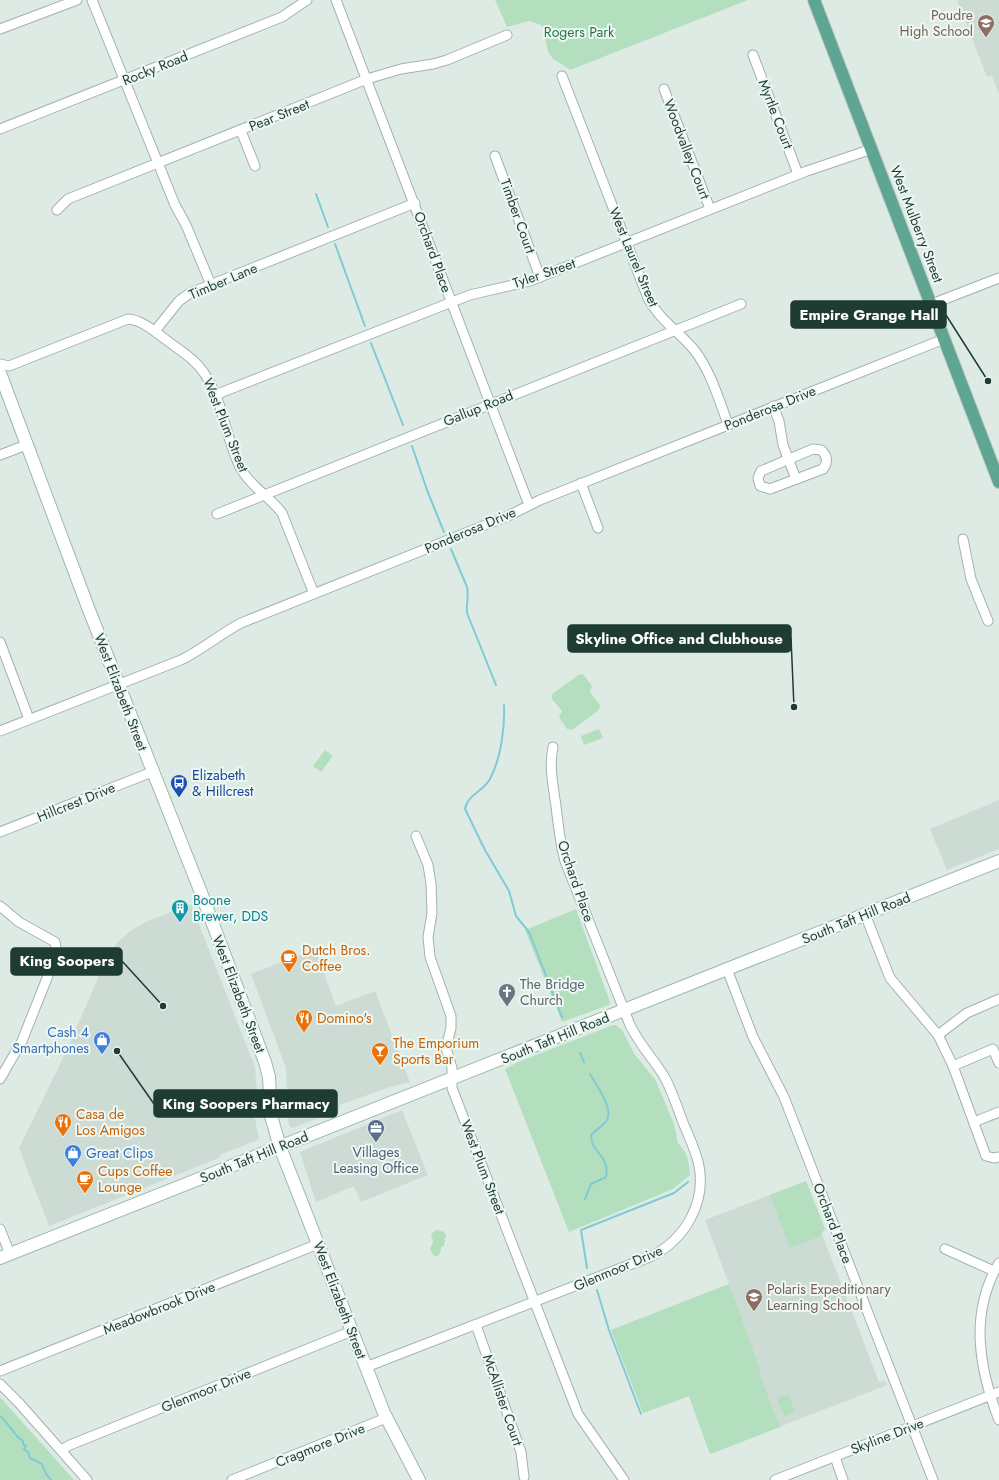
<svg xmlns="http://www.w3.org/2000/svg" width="999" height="1480" viewBox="0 0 999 1480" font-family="Jost,sans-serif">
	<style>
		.built { fill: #ccdbd4 }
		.green { fill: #b4dfbf }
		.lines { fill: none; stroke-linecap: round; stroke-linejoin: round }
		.stream { stroke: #80cad6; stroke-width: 2 }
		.minor-casing { stroke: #a1b3ac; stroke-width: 11 }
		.secondary-casing { stroke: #9cb8ae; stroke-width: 14 }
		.primary-casing { stroke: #c0c8c6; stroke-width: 14 }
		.minor { stroke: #fff; stroke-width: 9 }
		.secondary { stroke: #fff; stroke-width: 12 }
		.primary { stroke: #5ea592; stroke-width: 12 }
		.labels { text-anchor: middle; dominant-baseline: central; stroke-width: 4; stroke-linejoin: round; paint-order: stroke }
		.education-label { font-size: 14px; fill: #785e54; stroke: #eef8f3; text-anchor: end }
		.park-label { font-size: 14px; fill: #247744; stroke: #eef8f3 }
		.street-label { font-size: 14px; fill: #1e3c34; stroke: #eef8f3 }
		.transit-label { font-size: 14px; fill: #164399; stroke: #eef8f3; text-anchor: start }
		.culture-label { font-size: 14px; fill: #0d838f; stroke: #eef8f3; text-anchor: start }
		.food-label { font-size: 14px; fill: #c56008; stroke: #eef8f3; text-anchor: start }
		.worship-label { font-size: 14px; fill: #5b616d; stroke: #eef8f3; text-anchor: start }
		.shop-label { font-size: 14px; fill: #366cbe; stroke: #eef8f3; text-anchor: end }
		.service-label { font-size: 14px; fill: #4e5e75; stroke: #eef8f3 }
		.leader { fill: none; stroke: #1e3c34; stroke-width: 1.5 }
		.callout-dot { fill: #1e3c34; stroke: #eef8f3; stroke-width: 1.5 }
		.callout { fill: #1e3c34; stroke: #1e3c34; stroke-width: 1.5 }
		.callout-label { font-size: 15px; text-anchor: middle; font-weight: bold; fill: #fff }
	</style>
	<rect width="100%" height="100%" fill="#deebe5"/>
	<g class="built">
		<polygon points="957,0 999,0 999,94 992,76 987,77"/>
		<polygon points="999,800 999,849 947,870 930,829"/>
		<polygon points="191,904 255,1067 257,1092 255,1103 255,1119 259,1138 258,1140 222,1154 219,1158 49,1226 19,1148 64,1056 107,958 116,944 130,931 148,921"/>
		<polygon points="315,949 336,1006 375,991 410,1082 387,1088 340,1105 338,1112 299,1125 294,1128 290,1127 285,1110 287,1096 286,1068 251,974"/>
		<polygon points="402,1110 428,1175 361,1202 354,1186 316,1202 300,1152"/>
		<polygon points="806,1181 825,1229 822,1234 879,1382 885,1381 887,1385 710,1454 689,1396 643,1413 611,1330 729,1284 705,1220"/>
	</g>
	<g class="green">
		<path d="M 495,0 L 748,0 L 570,70 C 564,64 553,61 550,55 C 544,45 548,35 541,25 L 529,21 L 507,27 Z"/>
		<polygon points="580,674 584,675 592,686 590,692 600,705 599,710 572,730 567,729 559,717 562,711 552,699 552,694"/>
		<polygon points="599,729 603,738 584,745 581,736"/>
		<polygon points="325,750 333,756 321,772 313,766"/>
		<polygon points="576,909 610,1002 609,1005 562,1022 525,930"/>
		<polygon points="613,1025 616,1025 622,1030 635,1055 655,1079 674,1124 678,1143 685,1152 688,1160 690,1175 673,1189 569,1232 505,1069 518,1062"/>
		<polygon points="806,1181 825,1229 820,1234 821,1236 790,1248 770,1195"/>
		<polygon points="436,1230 443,1231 446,1235 444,1246 441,1247 441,1251 437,1257 433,1255 430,1248 433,1242 431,1234"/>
		<polygon points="729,1284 761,1372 759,1373 780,1427 710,1454 689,1396 643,1413 611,1330"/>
		<polygon points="788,1394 795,1412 784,1416 777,1398"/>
		<polygon points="0,1397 74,1480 0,1480"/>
	</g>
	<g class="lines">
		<g class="stream">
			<polyline points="316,194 328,227"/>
			<polyline points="335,244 365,326"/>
			<polyline points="371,343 403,425"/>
			<polyline points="412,446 427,490 444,532"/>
			<path d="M 451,549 L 467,587 C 469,595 466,604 467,613 L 496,685"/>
			<path d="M 504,705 C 505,728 501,758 490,779 C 484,791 467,795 465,809 L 485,850 L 509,891 L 516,916 L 529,932 L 562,1017"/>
			<polyline points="580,1053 584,1062"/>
			<path d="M 585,1199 L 591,1184 L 606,1177 C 610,1155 591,1153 591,1135 C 596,1130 604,1125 607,1120 C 614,1109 596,1085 590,1074"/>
			<polyline points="587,1268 581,1230 674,1193 688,1182"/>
			<polyline points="597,1290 609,1330 641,1414"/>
			<path d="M 0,1416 C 9,1423 13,1435 23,1441 L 23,1444 L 26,1446 L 24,1449 L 28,1452 L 30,1458 L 42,1464 L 46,1474 L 51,1480"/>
		</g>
		<defs>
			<g id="minor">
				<polyline points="92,0 175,205 186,225 211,285"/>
				<polyline points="336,0 529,505"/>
				<polyline points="0,29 77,0"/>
				<polyline points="753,55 798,174"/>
				<path d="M 562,76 L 648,298 C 659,320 680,332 695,351 C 711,372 719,400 728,424"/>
				<polyline points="664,89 710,209"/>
				<polyline points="0,129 282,17 307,0"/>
				<polyline points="241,131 255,166"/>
				<polyline points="495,156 540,277"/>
				<polyline points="57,210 68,199 367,79 401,69 433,64 447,60 507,35"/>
				<polyline points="932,304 999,278"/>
				<polyline points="155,331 179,301 190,293 415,203"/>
				<path d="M 0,364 L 9,366 L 128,319 C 142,320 154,331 165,339 C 178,349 195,359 204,373 C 224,401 225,439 241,469 C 251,487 270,497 282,513 L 314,594"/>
				<polyline points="215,395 470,295 530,281 807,171 872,149"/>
				<polyline points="773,406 779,421 783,445 796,479"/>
				<path d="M 813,449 L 821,450 C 828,456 828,463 823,469 L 770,489 L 760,486 L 758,478 L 761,471 Z"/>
				<polyline points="0,455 26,445"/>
				<polyline points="581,483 598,528"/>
				<polyline points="217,514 741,304"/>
				<polyline points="963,539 971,579 988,621"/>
				<polyline points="0,642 29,719"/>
				<path d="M 0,731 L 181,660 C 202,650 220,634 241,623 L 508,516 L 540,500 L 944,339"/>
				<polyline points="0,832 152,772"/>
				<polyline points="416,836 428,865 431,884 432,913 428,937 430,957 451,1016 451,1028 446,1048 452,1068 452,1088 578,1414 624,1480"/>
				<polyline points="0,906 19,922 55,942 57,953 22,1041 0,1079"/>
				<polyline points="865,914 890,978 938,1035 953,1066 986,1156 994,1158 999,1157"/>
				<polyline points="727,969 753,1037 784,1097 933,1480"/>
				<polyline points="938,1035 967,1013 999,999"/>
				<polyline points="953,1066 993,1049 999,1063"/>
				<polyline points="974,1122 999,1112"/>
				<polyline points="0,1229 10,1254"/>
				<polyline points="945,1249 994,1271"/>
				<path d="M 999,1263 C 969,1313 979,1369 999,1420"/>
				<polyline points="476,1325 521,1452 524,1477"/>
				<path d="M 366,1367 L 652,1256 C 685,1239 706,1203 699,1166 C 696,1150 688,1135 682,1120 C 677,1106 672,1091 665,1078 C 654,1059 640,1046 630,1025 L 565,861 C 560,843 558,824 556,806 C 553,785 549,767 553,747"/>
				<polyline points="0,1371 318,1244"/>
				<polyline points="0,1384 19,1403 87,1480"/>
				<polyline points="61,1450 70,1445 352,1331"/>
				<polyline points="835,1457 843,1480"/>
				<polyline points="232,1480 386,1418"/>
				<polyline points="775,1480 999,1392"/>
			</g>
			<g id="secondary">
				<polyline points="0,373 89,610 202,895 265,1062 269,1077 271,1116 280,1147 384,1413 419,1480"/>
				<polyline points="0,1258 999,861"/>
			</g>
			<polyline id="primary" points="814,0 999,482"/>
		</defs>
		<use href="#minor" class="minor-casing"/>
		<use href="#secondary" class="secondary-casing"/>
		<use href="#primary" class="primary-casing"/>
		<use href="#minor" class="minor"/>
		<use href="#secondary" class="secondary"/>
		<use href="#primary" class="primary"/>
	</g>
	<defs>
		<symbol id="school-pin" viewBox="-11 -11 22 30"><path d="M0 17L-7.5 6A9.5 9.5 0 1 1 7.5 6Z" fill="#8d6e63" stroke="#eef8f3"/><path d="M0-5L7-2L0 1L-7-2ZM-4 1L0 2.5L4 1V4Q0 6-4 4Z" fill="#fff"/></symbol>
		<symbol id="bus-pin" viewBox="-11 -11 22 30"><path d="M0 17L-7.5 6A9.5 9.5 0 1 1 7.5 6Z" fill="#1a4fb4" stroke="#eef8f3"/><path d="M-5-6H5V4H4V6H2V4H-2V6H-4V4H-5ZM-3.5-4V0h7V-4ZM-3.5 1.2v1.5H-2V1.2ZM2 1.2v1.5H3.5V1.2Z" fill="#fff"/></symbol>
		<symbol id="building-pin" viewBox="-11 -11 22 30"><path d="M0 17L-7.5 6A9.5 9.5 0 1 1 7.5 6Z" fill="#0f9aa8" stroke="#eef8f3"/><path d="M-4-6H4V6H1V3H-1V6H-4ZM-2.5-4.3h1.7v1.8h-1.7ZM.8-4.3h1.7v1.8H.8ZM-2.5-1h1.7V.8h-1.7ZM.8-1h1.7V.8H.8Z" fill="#fff"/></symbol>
		<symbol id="cafe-pin" viewBox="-11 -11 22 30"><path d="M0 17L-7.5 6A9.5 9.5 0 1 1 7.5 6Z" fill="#e8710a" stroke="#eef8f3"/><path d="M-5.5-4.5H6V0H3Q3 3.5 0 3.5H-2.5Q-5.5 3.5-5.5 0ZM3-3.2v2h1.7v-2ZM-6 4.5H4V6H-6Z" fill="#fff"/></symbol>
		<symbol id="church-pin" viewBox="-11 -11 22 30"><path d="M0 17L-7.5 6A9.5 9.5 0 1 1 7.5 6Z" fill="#6b7280" stroke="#eef8f3"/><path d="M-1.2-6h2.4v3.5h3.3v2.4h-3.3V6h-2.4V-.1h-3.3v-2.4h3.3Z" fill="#fff"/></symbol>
		<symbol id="restaurant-pin" viewBox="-11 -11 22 30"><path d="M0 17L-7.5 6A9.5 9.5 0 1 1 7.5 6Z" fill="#e8710a" stroke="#eef8f3"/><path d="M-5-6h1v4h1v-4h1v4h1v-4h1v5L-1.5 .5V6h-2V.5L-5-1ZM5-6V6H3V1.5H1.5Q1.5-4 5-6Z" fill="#fff"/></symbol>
		<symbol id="shop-pin" viewBox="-11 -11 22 30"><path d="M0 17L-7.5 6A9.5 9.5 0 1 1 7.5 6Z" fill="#3f7fe0" stroke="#eef8f3"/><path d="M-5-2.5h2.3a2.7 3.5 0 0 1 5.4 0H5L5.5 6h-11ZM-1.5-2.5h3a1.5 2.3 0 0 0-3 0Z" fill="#fff"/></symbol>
		<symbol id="bar-pin" viewBox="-11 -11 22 30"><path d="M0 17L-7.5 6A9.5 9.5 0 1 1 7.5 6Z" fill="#e8710a" stroke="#eef8f3"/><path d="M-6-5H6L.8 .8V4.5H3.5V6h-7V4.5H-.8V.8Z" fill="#fff"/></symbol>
		<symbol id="office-pin" viewBox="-11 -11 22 30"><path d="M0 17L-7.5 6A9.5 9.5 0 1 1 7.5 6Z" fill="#5c6f8a" stroke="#eef8f3"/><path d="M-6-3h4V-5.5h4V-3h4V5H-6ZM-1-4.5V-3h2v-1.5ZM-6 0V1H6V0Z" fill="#fff"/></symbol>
	</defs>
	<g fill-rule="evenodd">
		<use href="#school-pin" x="976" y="13" width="20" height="27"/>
		<use href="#bus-pin" x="169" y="773" width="20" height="27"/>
		<use href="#building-pin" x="170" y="898" width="20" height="27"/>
		<use href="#cafe-pin" x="279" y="948" width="20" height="27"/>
		<use href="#church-pin" x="497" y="982" width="20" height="27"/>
		<use href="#restaurant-pin" x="294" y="1008" width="20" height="27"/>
		<use href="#shop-pin" x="92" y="1030" width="20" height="27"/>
		<use href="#bar-pin" x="370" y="1041" width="20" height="27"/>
		<use href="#restaurant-pin" x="53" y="1112" width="20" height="27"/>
		<use href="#office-pin" x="366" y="1118" width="20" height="27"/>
		<use href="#shop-pin" x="63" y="1143" width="20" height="27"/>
		<use href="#cafe-pin" x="75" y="1169" width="20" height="27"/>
		<use href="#school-pin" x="744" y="1287" width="20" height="27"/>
	</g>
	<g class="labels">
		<g class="education-label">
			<text x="973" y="15">Poudre<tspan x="973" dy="16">High School</tspan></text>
			<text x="767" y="1289" text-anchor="start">Polaris Expeditionary<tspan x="767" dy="16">Learning School</tspan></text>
		</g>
		<g class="park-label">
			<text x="579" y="32">Rogers Park</text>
		</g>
		<g class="street-label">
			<text transform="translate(155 68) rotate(-22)">Rocky Road</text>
			<text transform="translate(776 114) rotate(69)">Myrtle Court</text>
			<text transform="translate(279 115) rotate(-22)">Pear Street</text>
			<text transform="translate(687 149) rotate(69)">Woodvalley Court</text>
			<text transform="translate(518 216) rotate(70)">Timber Court</text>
			<text transform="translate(917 224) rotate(69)">West Mulberry Street</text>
			<text transform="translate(433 252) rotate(70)">Orchard Place</text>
			<text transform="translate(634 257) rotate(67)">West Laurel Street</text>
			<text transform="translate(544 273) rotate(-19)">Tyler Street</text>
			<text transform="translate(223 281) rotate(-23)">Timber Lane</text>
			<text transform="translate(478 408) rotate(-22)">Gallup Road</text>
			<text transform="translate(770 408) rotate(-22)">Ponderosa Drive</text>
			<text transform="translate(226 425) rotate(68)">West Plum Street</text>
			<text transform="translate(470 530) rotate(-23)">Ponderosa Drive</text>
			<text transform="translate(121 692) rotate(69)">West Elizabeth Street</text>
			<text transform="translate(76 802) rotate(-22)">Hillcrest Drive</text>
			<text transform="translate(576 881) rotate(71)">Orchard Place</text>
			<text transform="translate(856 918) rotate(-22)">South Taft Hill Road</text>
			<text transform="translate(239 994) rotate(69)">West Elizabeth Street</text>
			<text transform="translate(555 1038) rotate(-22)">South Taft Hill Road</text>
			<text transform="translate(254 1157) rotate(-22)">South Taft Hill Road</text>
			<text transform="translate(483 1167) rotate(69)">West Plum Street</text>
			<text transform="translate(833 1223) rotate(69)">Orchard Place</text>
			<text transform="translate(618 1268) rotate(-23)">Glenmoor Drive</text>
			<text transform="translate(340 1300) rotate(69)">West Elizabeth Street</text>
			<text transform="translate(159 1308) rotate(-22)">Meadowbrook Drive</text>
			<text transform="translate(206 1390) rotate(-22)">Glenmoor Drive</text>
			<text transform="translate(503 1400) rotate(71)">McAllister Court</text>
			<text transform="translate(887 1436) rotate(-21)">Skyline Drive</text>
			<text transform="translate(320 1445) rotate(-22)">Cragmore Drive</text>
		</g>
		<g class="transit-label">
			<text x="192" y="775">Elizabeth<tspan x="192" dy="16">&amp; Hillcrest</tspan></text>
		</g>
		<g class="culture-label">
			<text x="193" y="900">Boone<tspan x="193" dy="16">Brewer, DDS</tspan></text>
		</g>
		<g class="food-label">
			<text x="302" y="950">Dutch Bros.<tspan x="302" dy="16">Coffee</tspan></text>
			<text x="317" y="1018">Domino's</text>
			<text x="393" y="1043">The Emporium<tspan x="393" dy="16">Sports Bar</tspan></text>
			<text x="76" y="1114">Casa de<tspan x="76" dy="16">Los Amigos</tspan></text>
			<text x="98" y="1171">Cups Coffee<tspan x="98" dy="16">Lounge</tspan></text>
		</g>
		<g class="worship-label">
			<text x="520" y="984">The Bridge<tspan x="520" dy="16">Church</tspan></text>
		</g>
		<g class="shop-label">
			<text x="89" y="1032">Cash 4<tspan x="89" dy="16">Smartphones</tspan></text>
			<text x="86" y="1153" text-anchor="start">Great Clips</text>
		</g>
		<g class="service-label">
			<text x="376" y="1152">Villages<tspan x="376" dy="16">Leasing Office</tspan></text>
		</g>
	</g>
	<path class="leader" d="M988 381L946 315M794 707L791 638M163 1006L122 961M117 1051L154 1104"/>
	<g class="callout-dot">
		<circle cx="988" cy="381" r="4"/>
		<circle cx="794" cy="707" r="4"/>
		<circle cx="163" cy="1006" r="4"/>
		<circle cx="117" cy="1051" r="4"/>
	</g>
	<g class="callout">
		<rect x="791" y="301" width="155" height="27" rx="4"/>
		<rect x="568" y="625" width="223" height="27" rx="4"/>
		<rect x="11" y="948" width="111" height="27" rx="4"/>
		<rect x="154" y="1090" width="183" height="27" rx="4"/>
	</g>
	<g class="callout-label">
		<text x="869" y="320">Empire Grange Hall</text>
		<text x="679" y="644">Skyline Office and Clubhouse</text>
		<text x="67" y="966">King Soopers</text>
		<text x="246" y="1109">King Soopers Pharmacy</text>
	</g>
</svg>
